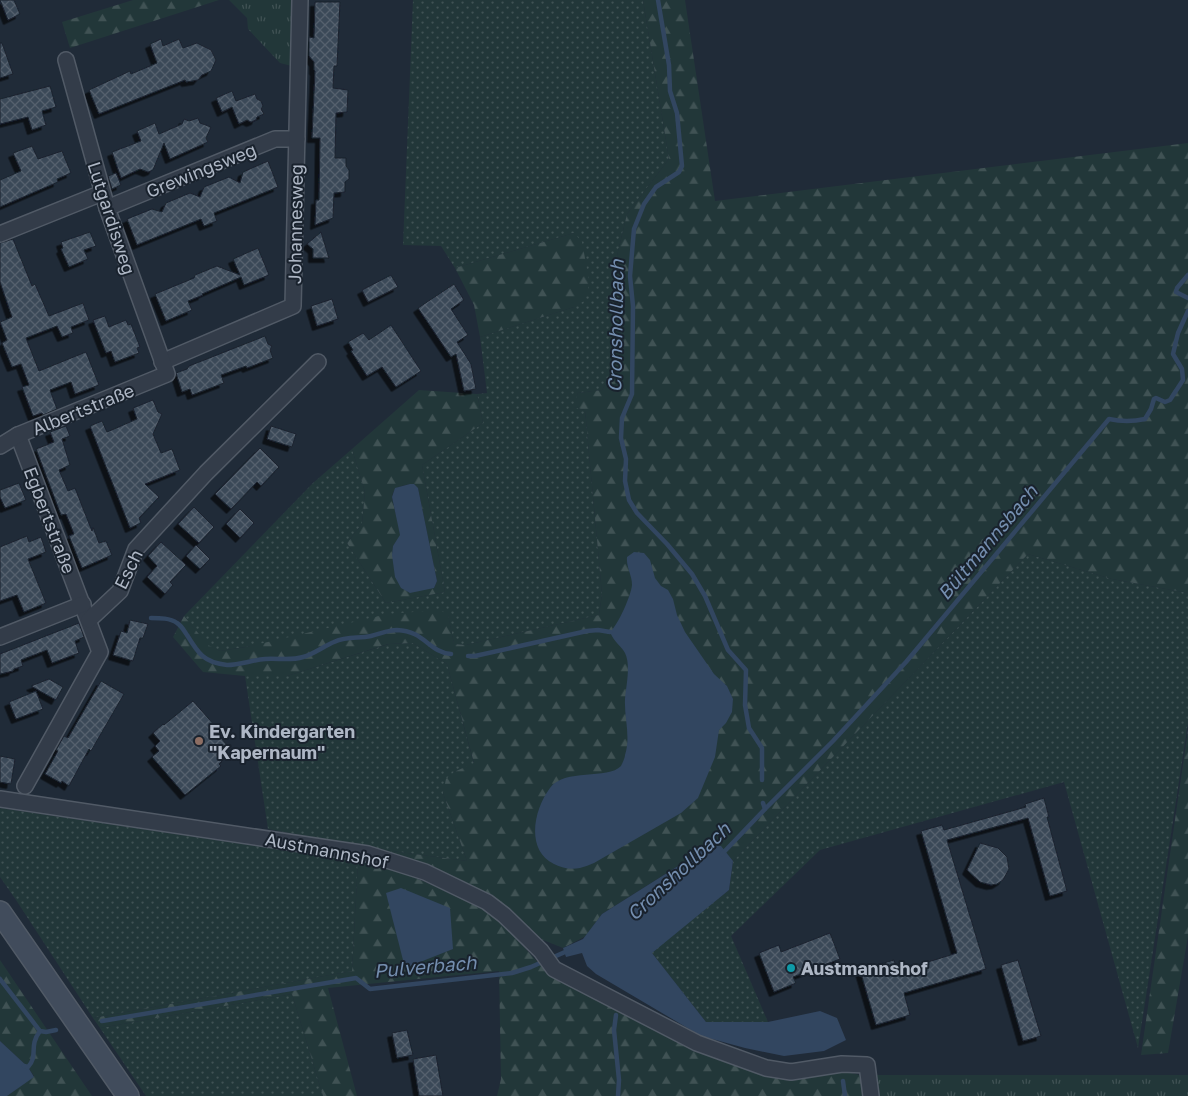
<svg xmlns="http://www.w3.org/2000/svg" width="1188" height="1096" viewBox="0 0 1188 1096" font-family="'Golos Text',sans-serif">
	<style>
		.grass { fill: url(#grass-dots) }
		.forest { fill: url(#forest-firs); fill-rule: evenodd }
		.park { fill: url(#park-tufts) }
		.water { fill: #324660 }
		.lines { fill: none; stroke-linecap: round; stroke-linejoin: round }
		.stream { stroke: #324660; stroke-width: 4.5 }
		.building { fill: url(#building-cross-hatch); stroke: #1b232f; filter: url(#shadow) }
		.street-casing { stroke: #515a66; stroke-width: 18 }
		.secondary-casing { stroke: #515a66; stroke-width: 24 }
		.street { stroke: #333c49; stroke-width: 15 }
		.secondary { stroke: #414c5c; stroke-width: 21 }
		.education-dot { fill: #8d6e63; stroke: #19222d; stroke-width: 2 }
		.culture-dot { fill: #0f9aa8; stroke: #19222d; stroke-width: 2 }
		.labels { text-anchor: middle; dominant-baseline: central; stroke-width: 4; stroke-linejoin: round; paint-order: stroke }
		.street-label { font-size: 18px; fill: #aeb7c5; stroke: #19222d }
		.poi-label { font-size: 18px; font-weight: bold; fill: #aeb7c5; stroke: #19222d; text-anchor: start }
		.water-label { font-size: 19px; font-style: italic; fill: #748eaf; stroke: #19222d }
	</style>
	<defs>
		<pattern id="grass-dots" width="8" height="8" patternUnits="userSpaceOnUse" patternTransform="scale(1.25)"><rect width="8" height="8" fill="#223739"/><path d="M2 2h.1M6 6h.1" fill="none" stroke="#405254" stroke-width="1.8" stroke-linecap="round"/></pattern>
		<pattern id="forest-firs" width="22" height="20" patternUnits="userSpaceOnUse" patternTransform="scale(1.25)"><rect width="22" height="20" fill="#223739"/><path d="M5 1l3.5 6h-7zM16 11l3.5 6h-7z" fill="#405254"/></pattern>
		<pattern id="park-tufts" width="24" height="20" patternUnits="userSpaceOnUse" patternTransform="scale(1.25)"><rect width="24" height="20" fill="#223739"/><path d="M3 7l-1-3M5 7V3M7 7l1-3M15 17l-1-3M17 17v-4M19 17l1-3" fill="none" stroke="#405254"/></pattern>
		<pattern id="building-cross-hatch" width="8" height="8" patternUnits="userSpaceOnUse" patternTransform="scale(1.25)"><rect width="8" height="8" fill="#3b4958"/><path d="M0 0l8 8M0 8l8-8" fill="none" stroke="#55616e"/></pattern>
		<filter id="shadow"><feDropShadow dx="-4.5" dy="4.5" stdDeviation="0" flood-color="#0009"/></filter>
	</defs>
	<rect width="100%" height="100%" fill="#202b38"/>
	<g class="grass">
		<polygon points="413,0 643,0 669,159 627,214 616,260 621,302 622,345 620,358 602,390 578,393 574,407 585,410 602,594 599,615 466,645 454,644 448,615 220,651 208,646 184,616 313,483 352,449 365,492 362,524 347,543 386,603 445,592 422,465 483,423 477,394 487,393 480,337 574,307 574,233 455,268 441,246 403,245"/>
		<polygon points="1028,554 1112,579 1188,593 1188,723 1138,1048 1064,782 820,850 731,936 768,1022 706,1022 651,952 729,890 733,861"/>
		<polygon points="413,643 447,664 474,764 454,772 443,793 467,861 369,848 268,829 245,676 287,676 389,644"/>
		<polygon points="0,808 358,861 352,971 93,1018 16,900 0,877"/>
		<polygon points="292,994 323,1096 146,1096 100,1028"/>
	</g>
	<g class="forest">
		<polygon points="133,0 219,0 70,48 62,22"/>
		<polygon points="643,0 685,0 715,201 1188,143 1188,593 1112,579 1028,554 733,861 721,847 703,845 684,862 602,914 586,936 563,948 543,940 512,912 479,891 369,848 467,861 443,793 446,779 454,772 474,763 447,664 413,643 388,644 287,676 245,676 203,672 173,637 184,616 208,645 220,651 246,647 388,614 439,610 448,614 454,644 466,645 599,615 602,594 585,410 573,407 578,393 602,390 620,358 622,345 621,302 616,260 627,214 669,159"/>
		<polygon points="574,233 582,242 589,280 588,291 584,301 574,307 480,337 474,305 455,268"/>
		<path d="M 419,390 L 477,394 L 483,423 L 422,465 L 445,592 L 386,603 L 347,543 L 362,524 L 365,492 L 352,449 ZM 410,484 L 418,488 L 437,581 L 434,588 L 393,546 C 395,543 398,540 400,536 C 401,532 393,504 392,497 C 393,487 401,486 410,484 Z"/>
		<polygon points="1188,730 1188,936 1168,1053 1141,1055"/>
		<polygon points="358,861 378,864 423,881 483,909 501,922 544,969 562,981 791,1077 844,1071 863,1076 866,1096 497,1096 501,1079 499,971 328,988 357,1096 323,1096 292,994 100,1028 93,1018 352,971"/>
		<polygon points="0,960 92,1096 7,1096 34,1076 28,1067 0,1041"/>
	</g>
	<g class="park">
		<polygon points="229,0 293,0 292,66 280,63 248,29 247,18"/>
		<polygon points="876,1075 1188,1075 1188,1096 879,1096"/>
	</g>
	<g class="water">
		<polygon points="410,484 414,484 418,488 437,581 434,588 410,593 401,588 395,577 392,555 393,546 400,535 392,497 395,488"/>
		<path d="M 634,552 L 644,553 L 650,560 L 655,578 L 661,586 L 668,590 L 673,599 L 677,615 L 685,632 L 714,674 L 727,686 L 733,699 L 732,712 L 726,723 L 719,730 L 715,757 L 698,798 L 681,813 L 594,863 C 589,865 584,867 580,868 C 571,870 562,868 554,864 C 525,850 534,809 550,788 C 564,768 608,780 621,766 C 622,764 625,758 625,755 C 631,737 624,717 625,699 C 626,686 631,665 625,653 C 622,647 614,642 610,632 C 618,625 631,596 632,585 C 632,575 626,567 627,557 Z"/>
		<polygon points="703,845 721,846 733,861 729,890 652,953 706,1022 768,1022 820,1011 837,1018 846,1040 824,1051 784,1056 745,1048 701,1036 596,974 587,966 582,953 566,957 563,948 583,939 602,914 686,861"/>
		<polygon points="401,888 450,908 453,949 405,968 386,893"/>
		<polygon points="0,1041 28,1067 34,1077 7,1096 0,1096"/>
	</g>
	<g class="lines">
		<g class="stream">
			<polyline points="658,0 669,65 670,91 677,113 682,166 679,172 656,187 644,204 634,229 630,276 633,306 632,394 622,418 621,438 626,459 625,481 629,500 637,513 667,544 692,574 705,596 728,650 746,670 745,705 749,728 762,748 762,780"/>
			<polyline points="1188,275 1177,288 1176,292 1188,298"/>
			<path d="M 151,618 C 160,618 170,618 177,623 C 182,626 184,631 187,635 C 198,653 204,663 227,665 C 240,665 252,660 265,659 C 278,658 291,661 303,657 C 314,654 324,646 334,642 C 348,635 358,639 371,636 C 380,634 388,630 397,630 C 425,631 428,652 451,654"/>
			<polyline points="468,656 475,656 587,631 598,630 610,632"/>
			<path d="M 765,809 L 833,741 L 906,662 L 1109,419 C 1122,422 1132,422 1145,419 L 1151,409 L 1154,399 L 1156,398 L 1165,402 L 1170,400 L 1183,380 L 1182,369 L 1173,354 L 1178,333 L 1188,311"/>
			<polyline points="722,854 765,809 763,803"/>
			<polyline points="0,979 40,1031 46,1032 56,1030"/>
			<polyline points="616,1015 614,1030 619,1080 618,1096"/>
			<polyline points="102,1021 356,978 370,989 512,973 531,967 565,952 570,951"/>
			<path d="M 24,1066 L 28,1067 C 39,1055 28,1047 40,1031"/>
			<polyline points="843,1081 845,1096"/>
		</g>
	</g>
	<g class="building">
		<polygon points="0,0 14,0 20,14 8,20"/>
		<polygon points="315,2 340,2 337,66 334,66 333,88 348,90 347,112 336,113 335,158 346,158 346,166 349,170 349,179 345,182 345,192 334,193 333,218 315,225 316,200 319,200 320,138 312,138 315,71 314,70 314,62 309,56 309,37 314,38"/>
		<polygon points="161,39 163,46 179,39 183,48 197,43 211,50 216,60 211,71 202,75 198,80 186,82 185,80 99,114 89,90 130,71 131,74 157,63 150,44"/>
		<polygon points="0,43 2,43 13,74 0,78"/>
		<polygon points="50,86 56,107 42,111 46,125 32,130 28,117 0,124 0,99"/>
		<polygon points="232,91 236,101 255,94 257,99 261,101 263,106 261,109 264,114 257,117 256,120 251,122 247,120 239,124 232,107 222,112 216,98"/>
		<polygon points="198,118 200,123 211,127 206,138 208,142 170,159 164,143 153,170 148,172 140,169 121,178 112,152 141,141 137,131 155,123 159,134 182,124 184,119 189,121"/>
		<polygon points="32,146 38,159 62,151 71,173 57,179 58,182 0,207 0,180 21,171 13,153"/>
		<polygon points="268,161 278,187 214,213 217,221 204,226 201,219 137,245 127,219 152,209 162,212 166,203 190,193 200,197 204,187 229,177 240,183 243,172"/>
		<polygon points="116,173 121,185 112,189 108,176"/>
		<polygon points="90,232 96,246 84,250 88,259 69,267 61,249 63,248 61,242"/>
		<polygon points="321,232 329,258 313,258 313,249 307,244"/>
		<polygon points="13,239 32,286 35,284 49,316 83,303 89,320 71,327 73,333 62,337 57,326 26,338 39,371 86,352 99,385 75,394 71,382 50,390 57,409 43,415 42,413 33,416 22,387 29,385 21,364 12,367 2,343 7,340 0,322 12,317 0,282 0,243"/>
		<polygon points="258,248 269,275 244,285 241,277 202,294 203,295 188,301 192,310 166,321 155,294 194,278 195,275 217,266 240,275 233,259"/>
		<polygon points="391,275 398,287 368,302 362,290"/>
		<polygon points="454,284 464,300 451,309 468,335 457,342 471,364 476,389 464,391 456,354 451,357 418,308"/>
		<polygon points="332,299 338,319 317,326 311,306"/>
		<polygon points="105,316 109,327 126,320 128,325 131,324 140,347 137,348 139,353 115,362 111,351 106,353 93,320"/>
		<polygon points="391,325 421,371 396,387 382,367 367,376 351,351 353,350 348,342 363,333 369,340"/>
		<polygon points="265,336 268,344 272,346 270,350 273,358 247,368 246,366 221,375 224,383 192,395 190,389 182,392 176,373 187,369 189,366"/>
		<polygon points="153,400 158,412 162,414 153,434 161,453 172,449 180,470 145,484 159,497 139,518 141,523 130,528 90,426 102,421 107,432 137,419 133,408"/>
		<polygon points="66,426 70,436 62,439 70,465 59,470 68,491 75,488 92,531 93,527 99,543 106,541 112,555 82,568 69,536 74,534 66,514 61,515 36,449 54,442 50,432"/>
		<polygon points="271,426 296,434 292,447 267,439"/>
		<polygon points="260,448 279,467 261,486 257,482 231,509 215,494"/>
		<polygon points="19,483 26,500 5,508 0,497 0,490"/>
		<polygon points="194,507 214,527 199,543 178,524"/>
		<polygon points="240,509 254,523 240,538 226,524"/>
		<polygon points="27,536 29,542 41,537 46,552 28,559 46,603 24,612 17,595 0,601 0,547"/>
		<polygon points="161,542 186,565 170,582 173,585 165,594 147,577 157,566 148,556"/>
		<polygon points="196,545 210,559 200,569 186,556"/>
		<polygon points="130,620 148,624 143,638 140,638 133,661 113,655 121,631 127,633"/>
		<polygon points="79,623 84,637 75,641 79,653 52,663 47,650 21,660 23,666 14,669 13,671 0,674 0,654"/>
		<polygon points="49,679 63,687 56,700 31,686"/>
		<polygon points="101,681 124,694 91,751 89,749 69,786 62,781 61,783 45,774 58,751 56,750 64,736 68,738"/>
		<polygon points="36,691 43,709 16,719 9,702"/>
		<polygon points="193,701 223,735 221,738 227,745 220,750 226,757 219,764 221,766 185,795 152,757 159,751 155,746 160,741 153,733 163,724 164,725"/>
		<polygon points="0,756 15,759 11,784 0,782"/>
		<polygon points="1044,798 1049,817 1047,817 1067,891 1050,896 1028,818 947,840 986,969 904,993 910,1015 876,1025 860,970 894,960 897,969 901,968 902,970 957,953 921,831 942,825 944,830 1026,807 1025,804"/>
		<polygon points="980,843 998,848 1007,857 1009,869 1003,880 997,884 991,885 980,882 967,870"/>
		<polygon points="830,933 840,959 793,977 796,983 774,992 759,953 779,945 781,952"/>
		<polygon points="1018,960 1041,1036 1023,1041 1001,965"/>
		<polygon points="407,1030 413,1055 397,1058 392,1033"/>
		<polygon points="436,1055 443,1096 419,1096 413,1059"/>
	</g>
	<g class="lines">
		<defs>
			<g id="street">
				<polyline points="107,208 275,139 297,139"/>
				<polyline points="0,234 102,193"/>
				<polyline points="162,362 293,306 300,0"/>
				<polyline points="18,435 100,652 25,786"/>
				<polyline points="0,446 18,435 167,374 107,208 66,60"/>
				<polyline points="89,620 120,591 136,549 206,473 318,362"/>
				<polyline points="0,637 83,604"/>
				<polyline points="0,799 368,854 425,872 487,902 504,915 541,951 554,969 697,1043 766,1068 791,1072 842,1064 867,1065 871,1096"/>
			</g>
			<polyline id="secondary" points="0,912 128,1096"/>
		</defs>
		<use href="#street" class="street-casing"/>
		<use href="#secondary" class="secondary-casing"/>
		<use href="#street" class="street"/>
		<use href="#secondary" class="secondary"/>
	</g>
	<circle class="education-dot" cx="199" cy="741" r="5"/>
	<circle class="culture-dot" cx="791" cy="968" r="5"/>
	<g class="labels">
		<g class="street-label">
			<text transform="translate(201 170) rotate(-22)">Grewingsweg</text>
			<text transform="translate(112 218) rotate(72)">Lutgardisweg</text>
			<text transform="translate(295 224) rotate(-89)">Johannesweg</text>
			<text transform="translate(83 409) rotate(-22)">Albertstraße</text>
			<text transform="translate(50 520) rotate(69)">Egbertstraße</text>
			<text transform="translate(128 569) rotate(-64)">Esch</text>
			<text transform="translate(327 850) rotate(11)">Austmannshof</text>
		</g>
		<g class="poi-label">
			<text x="209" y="731">Ev. Kindergarten<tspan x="209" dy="21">"Kapernaum"</tspan></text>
			<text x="801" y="968">Austmannshof</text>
		</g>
		<g class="water-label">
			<text transform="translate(615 326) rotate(-89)">Cronshollbach</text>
			<text transform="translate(987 542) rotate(-50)">Bültmannsbach</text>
			<text transform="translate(678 871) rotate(-43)">Cronshollbach</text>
			<text transform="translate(425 966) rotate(-5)">Pulverbach</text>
		</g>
	</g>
</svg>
